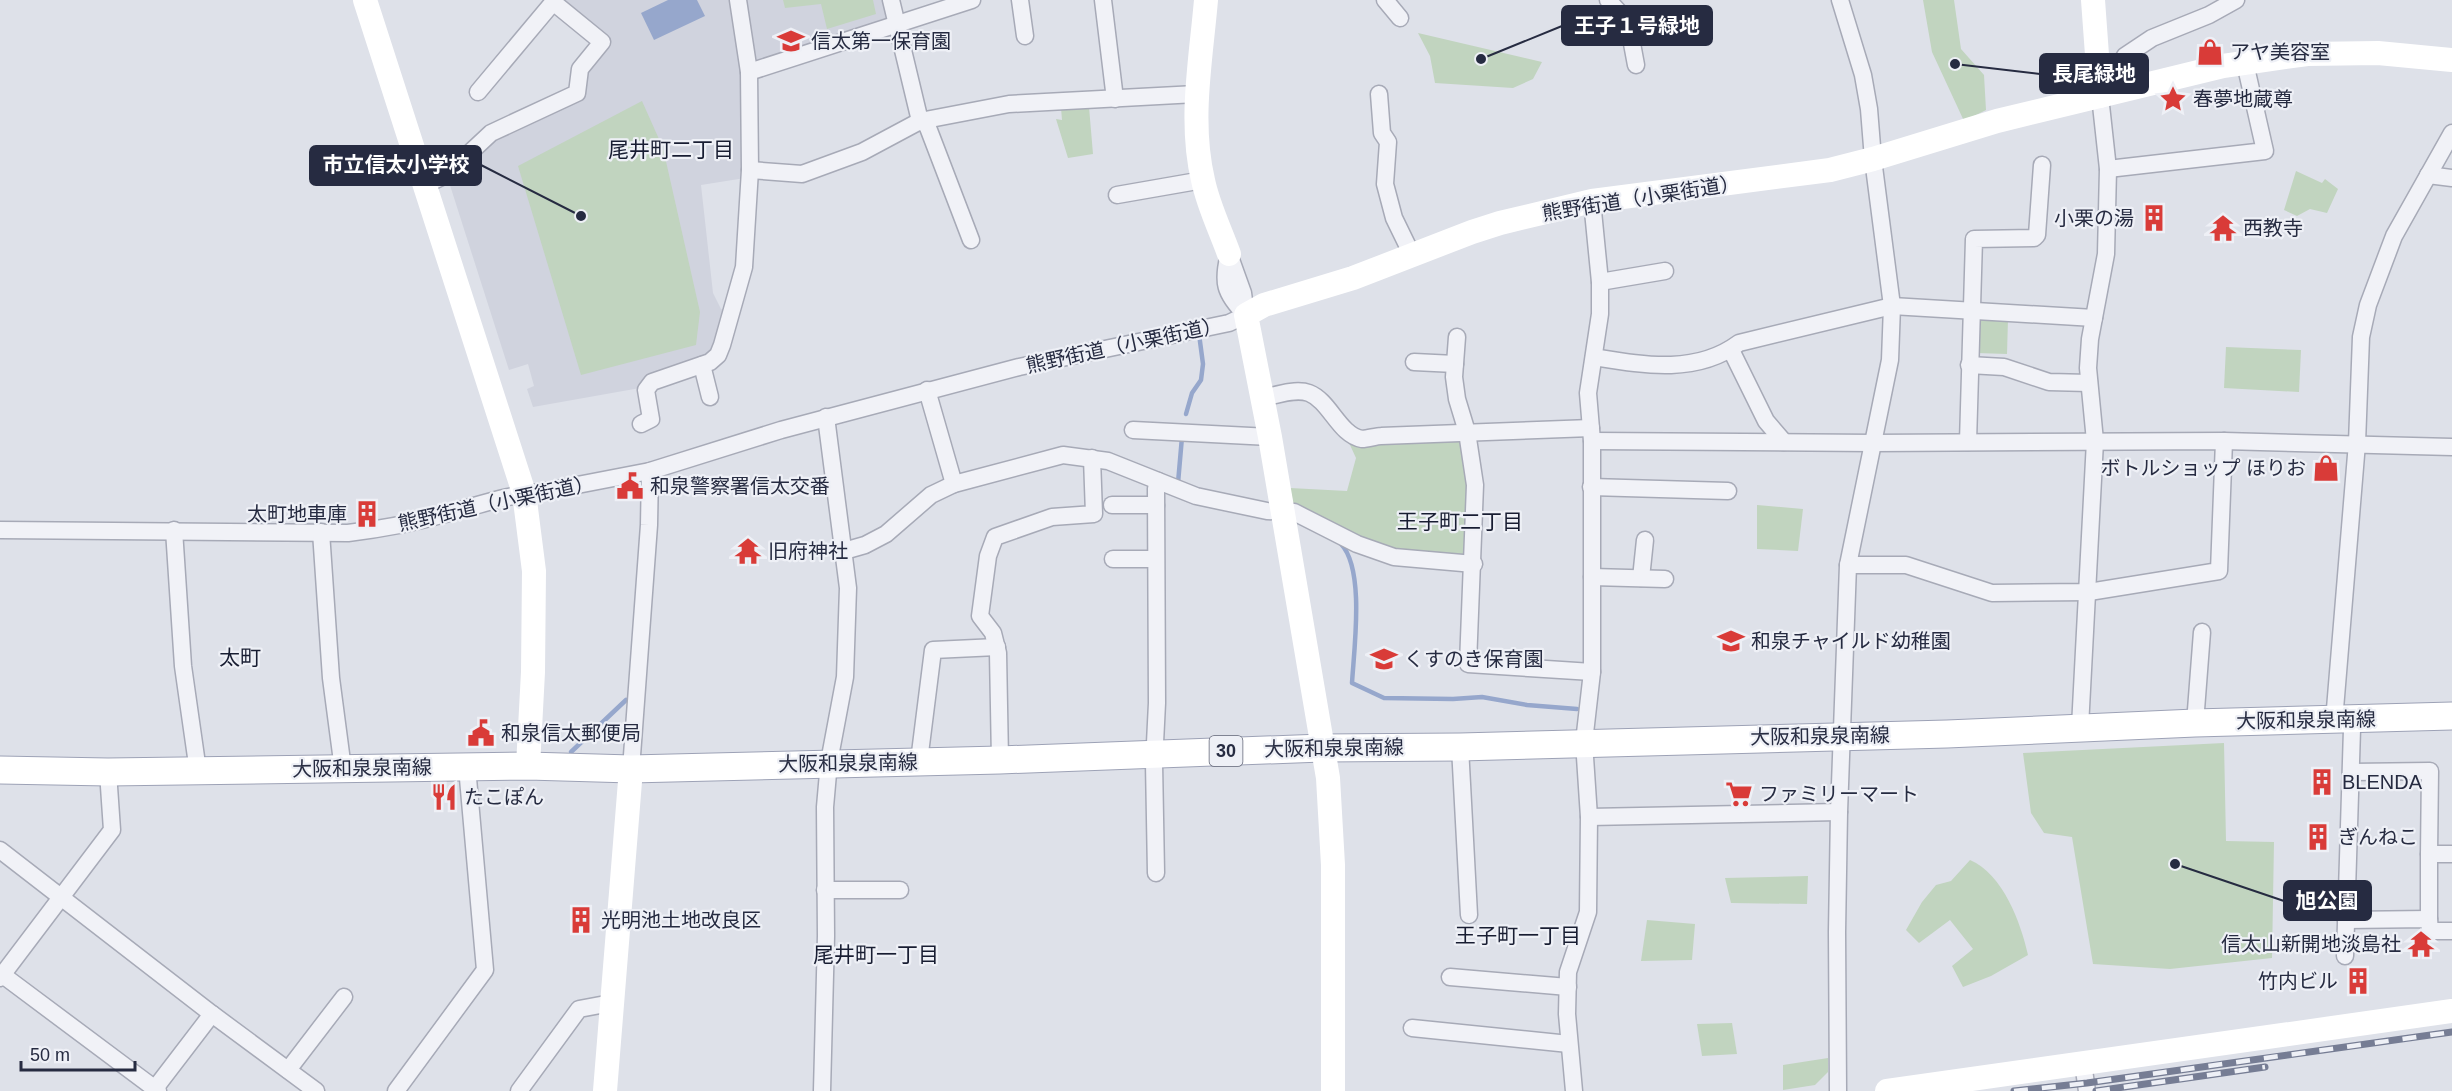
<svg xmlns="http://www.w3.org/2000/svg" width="2452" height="1091" viewBox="0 0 2452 1091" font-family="Arial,'Noto Sans JP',sans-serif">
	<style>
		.built { fill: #d0d3de }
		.green { fill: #c1d4bf }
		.water { fill: #96a7cc }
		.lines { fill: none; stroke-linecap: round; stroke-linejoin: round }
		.stream { stroke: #96a7cc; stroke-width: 4.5 }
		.street-casing { stroke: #a7aab7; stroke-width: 19 }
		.primary-casing { stroke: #9da2b6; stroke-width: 29 }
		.street { stroke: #f1f2f7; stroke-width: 16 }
		.secondary { stroke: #fff; stroke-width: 24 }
		.primary { stroke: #fff; stroke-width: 27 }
		.rail-casing { stroke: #767d94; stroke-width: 7 }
		.rail { stroke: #eef0f6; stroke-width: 4.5; stroke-dasharray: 14; stroke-linecap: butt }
		.labels { text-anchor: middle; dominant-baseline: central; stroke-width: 4.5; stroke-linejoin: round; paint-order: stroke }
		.shield { fill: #eef0f6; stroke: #626677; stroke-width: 1.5 }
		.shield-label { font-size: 18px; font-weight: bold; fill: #262b41 }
		.poi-label { font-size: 20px; fill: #262b41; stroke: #eef0f6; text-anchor: start }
		.street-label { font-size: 20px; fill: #262b41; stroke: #eef0f6 }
		.neighbourhood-label { font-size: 21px; fill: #181d32; stroke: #eef0f6 }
		.leader { fill: none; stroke: #262b41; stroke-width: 2 }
		.callout-dot { fill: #262b41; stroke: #eef0f6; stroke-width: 2 }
		.callout { fill: #262b41; stroke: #262b41; stroke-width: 2 }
		.callout-label { font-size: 21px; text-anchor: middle; font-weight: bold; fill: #fff }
	</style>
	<rect width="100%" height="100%" fill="#dee1e9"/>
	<g class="built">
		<polygon points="562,0 730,0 742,72 745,178 701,185 713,293 721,309 726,311 717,347 707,357 695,363 649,374 640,388 533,407 527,389 534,386 528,364 509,370 448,179 493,136 580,94 584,69 607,41"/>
		<polygon points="745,0 886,0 891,20 757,62"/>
	</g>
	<g class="green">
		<polygon points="783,0 873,0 876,14 827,29 821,4 785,8"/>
		<polygon points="1923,0 1954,0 1961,49 1984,75 1986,110 1964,121 1932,52"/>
		<polygon points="1418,33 1542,62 1533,79 1513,88 1435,83 1430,56"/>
		<polygon points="642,101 663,148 700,312 696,345 581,375 518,166"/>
		<polygon points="1089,107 1093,154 1068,158 1056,119 1062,120 1061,108"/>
		<polygon points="2296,171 2322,183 2325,179 2338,189 2327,213 2310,209 2297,216 2284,210"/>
		<polygon points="1978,318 2008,319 2007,354 1976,353"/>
		<polygon points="2226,347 2301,350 2299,392 2224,388"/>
		<polygon points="1345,434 1461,438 1469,465 1468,555 1395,553 1294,506 1290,488 1347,491 1356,458"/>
		<polygon points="1757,505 1803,509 1798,551 1757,549"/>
		<polygon points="2224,743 2226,841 2274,842 2272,958 2170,969 2093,964 2072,837 2044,833 2031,813 2023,753"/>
		<path d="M 1970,860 C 2003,874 2021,923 2028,955 L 1991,976 L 1963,987 L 1952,966 L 1973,949 L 1950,920 L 1919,943 L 1906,930 L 1922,902 L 1936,885 L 1951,881 Z"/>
		<polygon points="1808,876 1807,904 1731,903 1725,878"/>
		<polygon points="1647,920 1695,924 1692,960 1641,961"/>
		<polygon points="1732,1023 1737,1054 1702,1056 1697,1024"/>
		<polygon points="1828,1058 1828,1072 1815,1085 1783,1090 1783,1065"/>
	</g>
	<polygon class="water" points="668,0 697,0 705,16 654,40 641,13"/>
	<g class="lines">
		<g class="stream">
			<polyline points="1186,414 1192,393 1201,380 1203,364 1199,334"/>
			<polyline points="1178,483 1182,437"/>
			<path d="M 1341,544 C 1365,569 1354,649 1352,683 L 1384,698 L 1453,699 L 1482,697 L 1527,705 L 1577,709"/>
			<polyline points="571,752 626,700"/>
		</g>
		<defs>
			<g id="street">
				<polyline points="891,0 920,121 927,125 971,240"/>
				<polyline points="1020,0 1025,36"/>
				<polyline points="1103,0 1115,99"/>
				<polyline points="1385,0 1400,18"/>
				<polyline points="1608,0 1628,22 1636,65"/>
				<polyline points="749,72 972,0"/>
				<polyline points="478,92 555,0"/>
				<polyline points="1379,94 1382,133 1388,142 1385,184 1394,218 1412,255"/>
				<polyline points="2108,169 2265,151 2245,63"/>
				<polyline points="750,170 802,174 862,152 920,121 1009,104 1196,94"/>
				<polyline points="2428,175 2452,178"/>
				<polyline points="425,185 446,175 491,133 577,93 580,69 602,42 553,2"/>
				<polyline points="1117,195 1203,180"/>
				<path d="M 1229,254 C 1222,282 1224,293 1246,315"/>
				<polyline points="1229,254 1243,293 1246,315"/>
				<polyline points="1600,282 1665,271"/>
				<polyline points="1457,337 1454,377 1457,399 1467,432 1475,485 1468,664 1592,672"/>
				<polyline points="1731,350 1766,421 1784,442"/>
				<path d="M 1594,357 C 1643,365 1696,375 1739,343 L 1892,306 L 2094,318"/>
				<polyline points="1414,362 1455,364"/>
				<polyline points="702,365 710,397"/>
				<polyline points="1969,365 2004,367 2049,382 2089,383"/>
				<polyline points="927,390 954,484"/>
				<path d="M 1263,398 C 1276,395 1296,388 1309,393 C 1330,401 1339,435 1362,439 C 1368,439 1376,436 1381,436 L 1591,428"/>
				<polyline points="641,424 651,419 646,390 652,382 710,362 718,355 722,345 744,267 750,170 749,72 738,0"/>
				<polyline points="1133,430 1270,437"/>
				<polyline points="1592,441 1874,443 2224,441 2452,447"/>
				<polyline points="1968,442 1974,239 2034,238 2037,235 2042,165"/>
				<polyline points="1591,487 1728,491"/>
				<polyline points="1112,505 1156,505"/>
				<path d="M 0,530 L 348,533 C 381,529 414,523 445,514 C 477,506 509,494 541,492 L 650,471 L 781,430 L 1019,367 L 1229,323 L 1246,315"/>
				<polyline points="174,530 183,666 198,771"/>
				<polyline points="321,532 331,678 343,769"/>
				<polyline points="844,551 865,545 886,534 931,495 954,484 1063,455 1108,461 1196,496 1267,511 1294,512 1357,544 1394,557 1474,564"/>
				<polyline points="1113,559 1155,559"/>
				<polyline points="1848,565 1906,565 1992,593 2089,592 2219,571 2224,441"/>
				<polyline points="1592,577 1665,579"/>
				<polyline points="1641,578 1645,540"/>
				<polyline points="2195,723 2202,632"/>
				<polyline points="2080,727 2095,441 2088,368 2090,339 2106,254 2108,169 2100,96 2125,56 2152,38 2209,15 2236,0"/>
				<polyline points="1460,747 1469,915"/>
				<polyline points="1000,760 998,653 993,633 980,616 988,556 995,537 1052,517 1094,514 1092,458"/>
				<polyline points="919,761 933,650 997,647"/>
				<polyline points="631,769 649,525 650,471"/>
				<polyline points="2352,772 2430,771 2429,854 2452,854"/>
				<polyline points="1589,817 1839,812"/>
				<polyline points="0,850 212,1014 153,1091"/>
				<polyline points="1156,873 1154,763 1157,703 1156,489 1158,481"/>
				<polyline points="825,890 900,890"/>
				<polyline points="2429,919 2429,854"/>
				<polyline points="2346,920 2429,919 2430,931 2452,931"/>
				<polyline points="2345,956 2352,729 2335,709 2357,443 2361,337 2368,305 2394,236 2452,133"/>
				<polyline points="0,973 158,1091"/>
				<polyline points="1450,977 1568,987"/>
				<polyline points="0,978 112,830 108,772"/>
				<polyline points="212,1014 316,1091"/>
				<polyline points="1412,1028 1569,1044"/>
				<polyline points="2083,1063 2087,1091"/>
				<polyline points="288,1070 344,997"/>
				<polyline points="396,1091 485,970 467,767"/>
				<polyline points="519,1091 579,1009 611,1003"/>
				<polyline points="822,1091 826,936 825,807 829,762 845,677 848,588 826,417"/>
				<polyline points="1574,1091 1567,1014 1568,972 1588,912 1589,817 1584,742 1592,672 1592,441 1588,393 1600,314 1600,282 1592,201"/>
				<polyline points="1838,1091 1837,932 1839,812 1848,565 1890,360 1892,306 1873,159 1869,109 1863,75 1840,0"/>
			</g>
			<polyline id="primary" points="0,770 108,772 528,766 631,769 1000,760 1322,748 1460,747 1947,734 2195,723 2452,716"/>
		</defs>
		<use href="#street" class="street-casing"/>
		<use href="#primary" class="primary-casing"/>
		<use href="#street" class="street"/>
		<g class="secondary">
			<polyline points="365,0 524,493 534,571 533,672 528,766"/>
			<path d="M 1206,0 C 1201,59 1189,121 1203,180 C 1208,205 1220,229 1229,254"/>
			<polyline points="2093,0 2100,96"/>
			<polyline points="605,1091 631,769"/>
			<polyline points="1333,1091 1333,865 1328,778 1270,437 1246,315 1264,305 1353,278 1472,232 1500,223 1592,201 1830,170 1873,159 1997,121 2223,66 2307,54 2378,53 2452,60"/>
			<polyline points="1887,1091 2452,1011"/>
		</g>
		<use href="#primary" class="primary"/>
		<defs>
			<g id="rail">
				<polyline points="2014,1091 2087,1083 2452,1032"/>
				<polyline points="2096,1091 2265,1067"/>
			</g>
		</defs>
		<use href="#rail" class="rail-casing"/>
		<use href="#rail" class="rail"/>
	</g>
	<defs>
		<symbol id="school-bare" viewBox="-9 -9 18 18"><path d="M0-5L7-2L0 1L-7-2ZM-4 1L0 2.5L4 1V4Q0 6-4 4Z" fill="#d93b38" stroke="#eef0f6" stroke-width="2.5" paint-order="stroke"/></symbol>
		<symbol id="shop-bare" viewBox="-9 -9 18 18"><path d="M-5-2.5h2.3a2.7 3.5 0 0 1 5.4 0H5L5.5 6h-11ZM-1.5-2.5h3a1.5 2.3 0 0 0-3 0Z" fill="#d93b38" stroke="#eef0f6" stroke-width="2.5" paint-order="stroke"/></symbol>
		<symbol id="sight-bare" viewBox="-9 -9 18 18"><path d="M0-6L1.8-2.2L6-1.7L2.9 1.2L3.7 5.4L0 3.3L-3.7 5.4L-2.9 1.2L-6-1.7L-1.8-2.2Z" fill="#d93b38" stroke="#eef0f6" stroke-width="2.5" paint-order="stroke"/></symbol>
		<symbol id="building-bare" viewBox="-9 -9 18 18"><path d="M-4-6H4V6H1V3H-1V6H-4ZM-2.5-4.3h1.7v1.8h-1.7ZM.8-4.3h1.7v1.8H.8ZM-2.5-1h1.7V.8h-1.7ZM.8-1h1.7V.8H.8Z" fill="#d93b38" stroke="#eef0f6" stroke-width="2.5" paint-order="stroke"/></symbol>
		<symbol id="temple-bare" viewBox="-9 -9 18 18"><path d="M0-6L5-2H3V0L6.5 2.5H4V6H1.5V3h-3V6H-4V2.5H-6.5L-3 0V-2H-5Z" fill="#d93b38" stroke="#eef0f6" stroke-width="2.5" paint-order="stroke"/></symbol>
		<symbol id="civic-bare" viewBox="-9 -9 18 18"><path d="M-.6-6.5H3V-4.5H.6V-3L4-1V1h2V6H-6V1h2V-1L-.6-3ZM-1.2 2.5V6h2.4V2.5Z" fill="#d93b38" stroke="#eef0f6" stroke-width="2.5" paint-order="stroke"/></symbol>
		<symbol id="supermarket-bare" viewBox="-9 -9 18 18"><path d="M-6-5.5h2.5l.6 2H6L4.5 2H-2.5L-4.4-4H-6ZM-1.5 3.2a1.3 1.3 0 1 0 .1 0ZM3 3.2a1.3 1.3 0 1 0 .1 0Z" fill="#d93b38" stroke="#eef0f6" stroke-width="2.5" paint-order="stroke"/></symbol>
		<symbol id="restaurant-bare" viewBox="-9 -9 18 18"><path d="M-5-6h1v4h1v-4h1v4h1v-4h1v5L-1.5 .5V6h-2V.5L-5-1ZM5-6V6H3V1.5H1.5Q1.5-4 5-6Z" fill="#d93b38" stroke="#eef0f6" stroke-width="2.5" paint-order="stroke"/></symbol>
	</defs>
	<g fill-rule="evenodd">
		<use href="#school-bare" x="772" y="22" width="38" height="38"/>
		<use href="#shop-bare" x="2191" y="33" width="38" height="38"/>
		<use href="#sight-bare" x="2154" y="80" width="38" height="38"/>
		<use href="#building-bare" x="2135" y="199" width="38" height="38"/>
		<use href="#temple-bare" x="2204" y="209" width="38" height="38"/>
		<use href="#shop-bare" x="2307" y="449" width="38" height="38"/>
		<use href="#civic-bare" x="611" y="467" width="38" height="38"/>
		<use href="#building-bare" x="348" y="495" width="38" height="38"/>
		<use href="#temple-bare" x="729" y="532" width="38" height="38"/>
		<use href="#school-bare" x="1712" y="622" width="38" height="38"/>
		<use href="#school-bare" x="1365" y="640" width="38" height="38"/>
		<use href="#civic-bare" x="462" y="714" width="38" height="38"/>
		<use href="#building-bare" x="2303" y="763" width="38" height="38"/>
		<use href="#supermarket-bare" x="1720" y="775" width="38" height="38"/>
		<use href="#restaurant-bare" x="425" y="778" width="38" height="38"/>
		<use href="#building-bare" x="2299" y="818" width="38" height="38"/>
		<use href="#building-bare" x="562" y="901" width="38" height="38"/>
		<use href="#temple-bare" x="2402" y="925" width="38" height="38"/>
		<use href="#building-bare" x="2339" y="962" width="38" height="38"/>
	</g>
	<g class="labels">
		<rect class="shield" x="1209.5" y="736" width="33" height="30" rx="4.5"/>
		<g class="shield-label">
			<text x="1226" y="751">30</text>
		</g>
		<g class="poi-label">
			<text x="811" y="41">信太第一保育園</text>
			<text x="2230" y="52">アヤ美容室</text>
			<text x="2193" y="99">春夢地蔵尊</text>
			<text x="2134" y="218" text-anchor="end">小栗の湯</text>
			<text x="2243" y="228">西教寺</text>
			<text x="2306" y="468" text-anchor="end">ボトルショップ ほりお</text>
			<text x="650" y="486">和泉警察署信太交番</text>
			<text x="347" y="514" text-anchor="end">太町地車庫</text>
			<text x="768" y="551">旧府神社</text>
			<text x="1751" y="641">和泉チャイルド幼稚園</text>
			<text x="1404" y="659">くすのき保育園</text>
			<text x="501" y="733">和泉信太郵便局</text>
			<text x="2342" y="782">BLENDA</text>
			<text x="1759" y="794">ファミリーマート</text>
			<text x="464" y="797">たこぽん</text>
			<text x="2338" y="837">ぎんねこ</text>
			<text x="601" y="920">光明池土地改良区</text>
			<text x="2401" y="944" text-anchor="end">信太山新開地淡島社</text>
			<text x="2338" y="981" text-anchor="end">竹内ビル</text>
		</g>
		<g class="street-label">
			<text transform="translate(1641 198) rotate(-9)">熊野街道（小栗街道）</text>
			<text transform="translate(1124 345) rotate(-12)">熊野街道（小栗街道）</text>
			<text transform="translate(496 503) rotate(-12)">熊野街道（小栗街道）</text>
			<text transform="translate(2306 720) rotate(-1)">大阪和泉泉南線</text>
			<text transform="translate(1820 736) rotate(-1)">大阪和泉泉南線</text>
			<text transform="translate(1334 748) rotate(-1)">大阪和泉泉南線</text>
			<text transform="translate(848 763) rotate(-1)">大阪和泉泉南線</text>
			<text transform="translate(362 768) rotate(-1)">大阪和泉泉南線</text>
		</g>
		<g class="neighbourhood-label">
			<text x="671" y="149">尾井町二丁目</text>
			<text x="1460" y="521">王子町二丁目</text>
			<text x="240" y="657">太町</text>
			<text x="1518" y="935">王子町一丁目</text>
			<text x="876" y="954">尾井町一丁目</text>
		</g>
	</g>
	<path class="leader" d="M1481 59L1562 26M1955 64L2040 74M581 216L481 165M2175 864L2284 901"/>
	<g class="callout-dot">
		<circle cx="1481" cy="59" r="6"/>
		<circle cx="1955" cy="64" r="6"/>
		<circle cx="581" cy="216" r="6"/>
		<circle cx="2175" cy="864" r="6"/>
	</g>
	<g class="callout">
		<rect x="1562" y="6" width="150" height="39" rx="6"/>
		<rect x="2040" y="54" width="108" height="39" rx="6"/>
		<rect x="310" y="146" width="171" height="39" rx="6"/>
		<rect x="2284" y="881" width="87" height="39" rx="6"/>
	</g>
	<g class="callout-label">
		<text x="1637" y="33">王子１号緑地</text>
		<text x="2094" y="81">長尾緑地</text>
		<text x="396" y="172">市立信太小学校</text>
		<text x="2327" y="908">旭公園</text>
	</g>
	<path d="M21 1061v9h114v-9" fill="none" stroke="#262b41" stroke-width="3"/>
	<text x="30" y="1061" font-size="18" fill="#262b41" stroke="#eef0f6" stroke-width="4.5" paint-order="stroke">50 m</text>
</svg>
